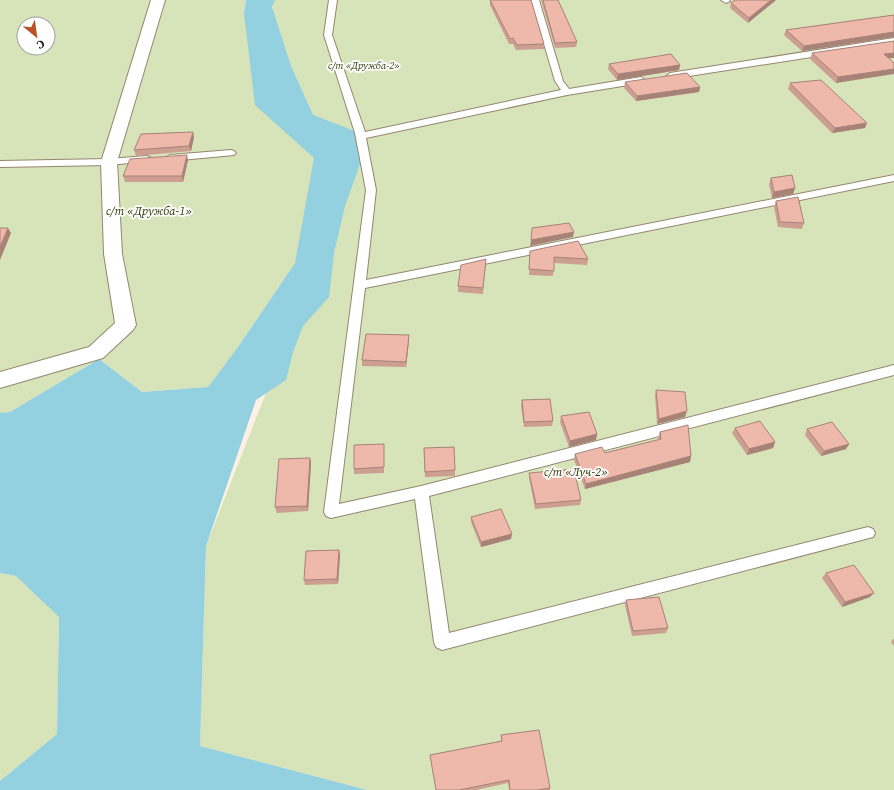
<svg xmlns="http://www.w3.org/2000/svg" width="894" height="790" viewBox="0 0 894 790" font-family="'Source Serif 4',serif">
	<style>
		.green { fill: #d7e3b9; fill-rule: evenodd }
		.water { fill: #93d0e0 }
		.lines { fill: none; stroke-linecap: round; stroke-linejoin: round }
		.lane-casing { stroke: #968570; stroke-width: 2 }
		.street-casing { stroke: #968570; stroke-width: 2 }
		.lane { fill: #fff; fill-rule: evenodd }
		.street { fill: #fff; fill-rule: evenodd }
		.wall { fill: #cd9f92 }
		.shaded-wall { fill: #a78277 }
		.building { fill: #eeb9aa; stroke: #a78277 }
		.labels { text-anchor: middle; dominant-baseline: central; stroke-width: 3.5; stroke-linejoin: round; paint-order: stroke }
		.far-park-label { font-size: 10px; font-style: italic; fill: #2d3700; stroke: #fff }
		.park-label { font-size: 12px; font-style: italic; fill: #2d3700; stroke: #fff }
	</style>
	<rect width="100%" height="100%" fill="#fdf1e4"/>
	<g class="green">
		<path d="M 0,0 L 246,0 L 244,13 L 317,156 L 295,263 L 238,347 L 208,387 L 142,392 L 99,359 L 10,412 L 0,413 ZM 24,24 L 48,24 L 48,48 L 24,48 Z"/>
		<polygon points="273,0 894,0 894,40 828,49 565,91 363,132 305,119 281,72 272,4"/>
		<polygon points="894,43 894,790 367,790 200,746 206,546 366,138 568,95 831,51"/>
		<polygon points="0,573 16,576 59,616 57,734 0,781"/>
	</g>
	<polygon class="water" points="246,0 275,0 272,7 291,66 313,115 360,133 364,153 345,206 334,253 329,297 303,326 293,352 286,380 256,400 206,546 200,746 367,790 0,790 0,781 57,734 59,617 16,576 0,573 0,413 10,412 99,359 142,392 208,387 238,347 295,263 314,158 255,105 244,13"/>
	<g class="lines">
		<defs>
			<g id="lane">
				<polygon points="329,0 337,0 332,35 365,132 561,90 555,81 531,0 539,0 563,81 569,89 641,77 645,80 641,83 567,95 366,138 376,190 366,280 894,175 894,181 365,288 339,504 421,486 894,365 894,375 429,496 449,633 868,527 873,529 875,533 873,537 442,650 436,647 434,642 415,499 331,518 326,516 324,512 366,190 355,133 324,35"/>
				<polygon points="721,0 729,0 730,1 726,3"/>
				<polygon points="894,38 894,44 670,79 666,76 670,73"/>
				<polygon points="231,150 234,151 236,153 234,155 170,161 165,158 170,155"/>
				<polygon points="146,156 150,157 151,159 150,161 109,165 0,167 0,161 109,159"/>
			</g>
			<polygon id="street" points="151,0 165,0 117,162 122,254 136,325 133,330 103,358 0,388 0,372 89,347 115,323 104,254 101,162"/>
		</defs>
		<use href="#lane" class="lane-casing"/>
		<use href="#street" class="street-casing"/>
		<use href="#lane" class="lane"/>
		<use href="#street" class="street"/>
	</g>
	<g class="wall">
		<polygon points="490,0 544,44 544,49 516,50 513,44 509,44 490,5"/>
		<polygon points="541,0 558,0 577,42 576,47 555,48"/>
		<polygon points="776,0 748,23 730,8 731,3"/>
		<polygon points="894,15 894,37 802,51 784,35 786,30"/>
		<polygon points="894,41 894,58 889,58 836,83 810,59 812,53"/>
		<polygon points="609,64 680,65 679,70 617,80 608,69"/>
		<polygon points="625,82 700,87 699,92 636,101 624,88"/>
		<polygon points="790,83 865,128 832,133 788,89"/>
		<polygon points="194,137 191,151 136,156 134,150"/>
		<polygon points="188,160 183,182 125,182 123,176"/>
		<polygon points="771,178 795,188 793,194 772,198 769,184"/>
		<polygon points="776,201 804,223 802,229 778,227 774,207"/>
		<polygon points="530,251 588,259 587,265 554,263 553,276 529,275"/>
		<polygon points="486,259 483,294 458,292 458,286"/>
		<polygon points="409,340 406,367 362,366 362,360"/>
		<polygon points="656,390 685,417 657,424 655,395"/>
		<polygon points="522,400 553,421 552,426 524,427 521,406"/>
		<polygon points="561,416 597,434 596,440 569,447 560,422"/>
		<polygon points="735,428 775,442 773,448 747,455 732,433"/>
		<polygon points="807,429 849,444 846,449 821,456 805,435"/>
		<polygon points="660,432 691,456 690,462 585,489 574,460 575,454 605,453 659,440 658,438"/>
		<polygon points="384,444 384,473 354,474 354,469"/>
		<polygon points="424,448 455,470 455,476 425,477"/>
		<polygon points="310,458 311,463 308,511 277,513 275,507"/>
		<polygon points="529,473 581,500 580,505 535,509 529,478"/>
		<polygon points="471,517 511,539 481,547 471,522"/>
		<polygon points="339,550 340,555 338,584 305,585 304,580"/>
		<polygon points="826,573 870,597 842,607 822,578"/>
		<polygon points="626,600 668,628 666,633 632,636 625,605"/>
		<polygon points="894,638 894,646 891,642"/>
		<polygon points="501,735 550,788 550,790 509,790 508,783 476,790 436,790 430,755 501,741"/>
	</g>
	<g class="shaded-wall">
		<polygon points="771,0 776,0 748,23 749,18"/>
		<polygon points="894,32 894,37 802,51 804,46"/>
		<polygon points="894,53 894,58 882,59 884,54"/>
		<polygon points="680,65 679,70 617,80 618,74"/>
		<polygon points="894,69 894,74 836,83 838,77"/>
		<polygon points="700,87 699,92 636,101 637,96"/>
		<polygon points="867,123 865,128 832,133 835,128"/>
		<polygon points="193,132 194,137 191,151 189,146"/>
		<polygon points="187,155 188,160 183,182 182,176"/>
		<polygon points="795,188 793,194 772,198 774,192"/>
		<polygon points="8,228 11,233 0,260 0,247"/>
		<polygon points="574,232 573,237 530,246 531,240"/>
		<polygon points="409,335 409,340 406,367 406,362"/>
		<polygon points="687,411 685,417 657,424 659,419"/>
		<polygon points="597,434 596,440 569,447 570,441"/>
		<polygon points="775,442 773,448 747,455 749,449"/>
		<polygon points="849,444 846,449 821,456 824,451"/>
		<polygon points="691,456 690,462 585,489 586,484"/>
		<polygon points="310,458 311,463 308,511 307,506"/>
		<polygon points="512,534 511,539 481,547 481,542"/>
		<polygon points="339,550 340,555 338,584 337,579"/>
		<polygon points="874,593 870,597 842,607 845,602"/>
	</g>
	<g class="building">
		<polygon points="490,0 531,0 544,44 517,45 513,38 510,39"/>
		<polygon points="543,0 558,0 577,42 555,43"/>
		<polygon points="735,0 771,0 749,18 731,3"/>
		<polygon points="894,15 894,32 804,46 786,30"/>
		<polygon points="894,41 894,53 884,54 894,63 894,69 838,77 812,53"/>
		<polygon points="671,54 680,65 618,74 609,64"/>
		<polygon points="687,73 700,87 637,96 625,82"/>
		<polygon points="821,80 867,123 835,128 790,83"/>
		<polygon points="193,132 189,146 134,150 141,134"/>
		<polygon points="187,155 182,176 123,176 130,159"/>
		<polygon points="792,175 795,188 774,192 771,178"/>
		<polygon points="798,197 804,223 780,222 776,201"/>
		<polygon points="569,223 574,232 531,240 532,228"/>
		<polygon points="0,228 8,228 0,247"/>
		<polygon points="578,241 588,259 554,257 554,271 529,269 530,251"/>
		<polygon points="486,259 483,288 458,286 461,265"/>
		<polygon points="366,334 409,335 406,362 362,360"/>
		<polygon points="656,390 685,392 687,411 659,419"/>
		<polygon points="550,399 553,421 524,422 522,400"/>
		<polygon points="589,412 597,434 570,441 561,416"/>
		<polygon points="760,421 775,442 749,449 735,428"/>
		<polygon points="832,422 849,444 824,451 807,429"/>
		<polygon points="688,425 691,456 586,484 575,454 602,447 605,453 661,439 660,432"/>
		<polygon points="384,444 384,467 354,469 354,445"/>
		<polygon points="454,447 455,470 425,472 424,448"/>
		<polygon points="310,458 307,506 275,507 279,459"/>
		<polygon points="574,469 581,500 536,504 529,473"/>
		<polygon points="501,509 512,534 481,542 471,517"/>
		<polygon points="339,550 337,579 304,580 306,551"/>
		<polygon points="854,565 874,593 845,602 826,573"/>
		<polygon points="659,597 668,628 633,631 626,600"/>
		<polygon points="539,730 550,788 537,790 510,790 509,780 459,790 436,790 430,755 502,741 501,735"/>
	</g>
	<g class="labels">
		<g class="far-park-label">
			<text x="364" y="65">с/т «Дружба-2»</text>
		</g>
		<g class="park-label">
			<text x="149" y="211">с/т «Дружба-1»</text>
			<text x="576" y="472">с/т «Луч-2»</text>
		</g>
	</g>
	<g transform="translate(36 36) rotate(151)"><circle r="19" fill="#ffffff" stroke="#a29f9d"/>
	<path d="M0-3L7 15L0 10L-7 15Z" fill="#b95326"/>
	<text y="-6" font-size="11" font-weight="bold" text-anchor="middle" fill="#171009">С</text>
	</g>
</svg>
